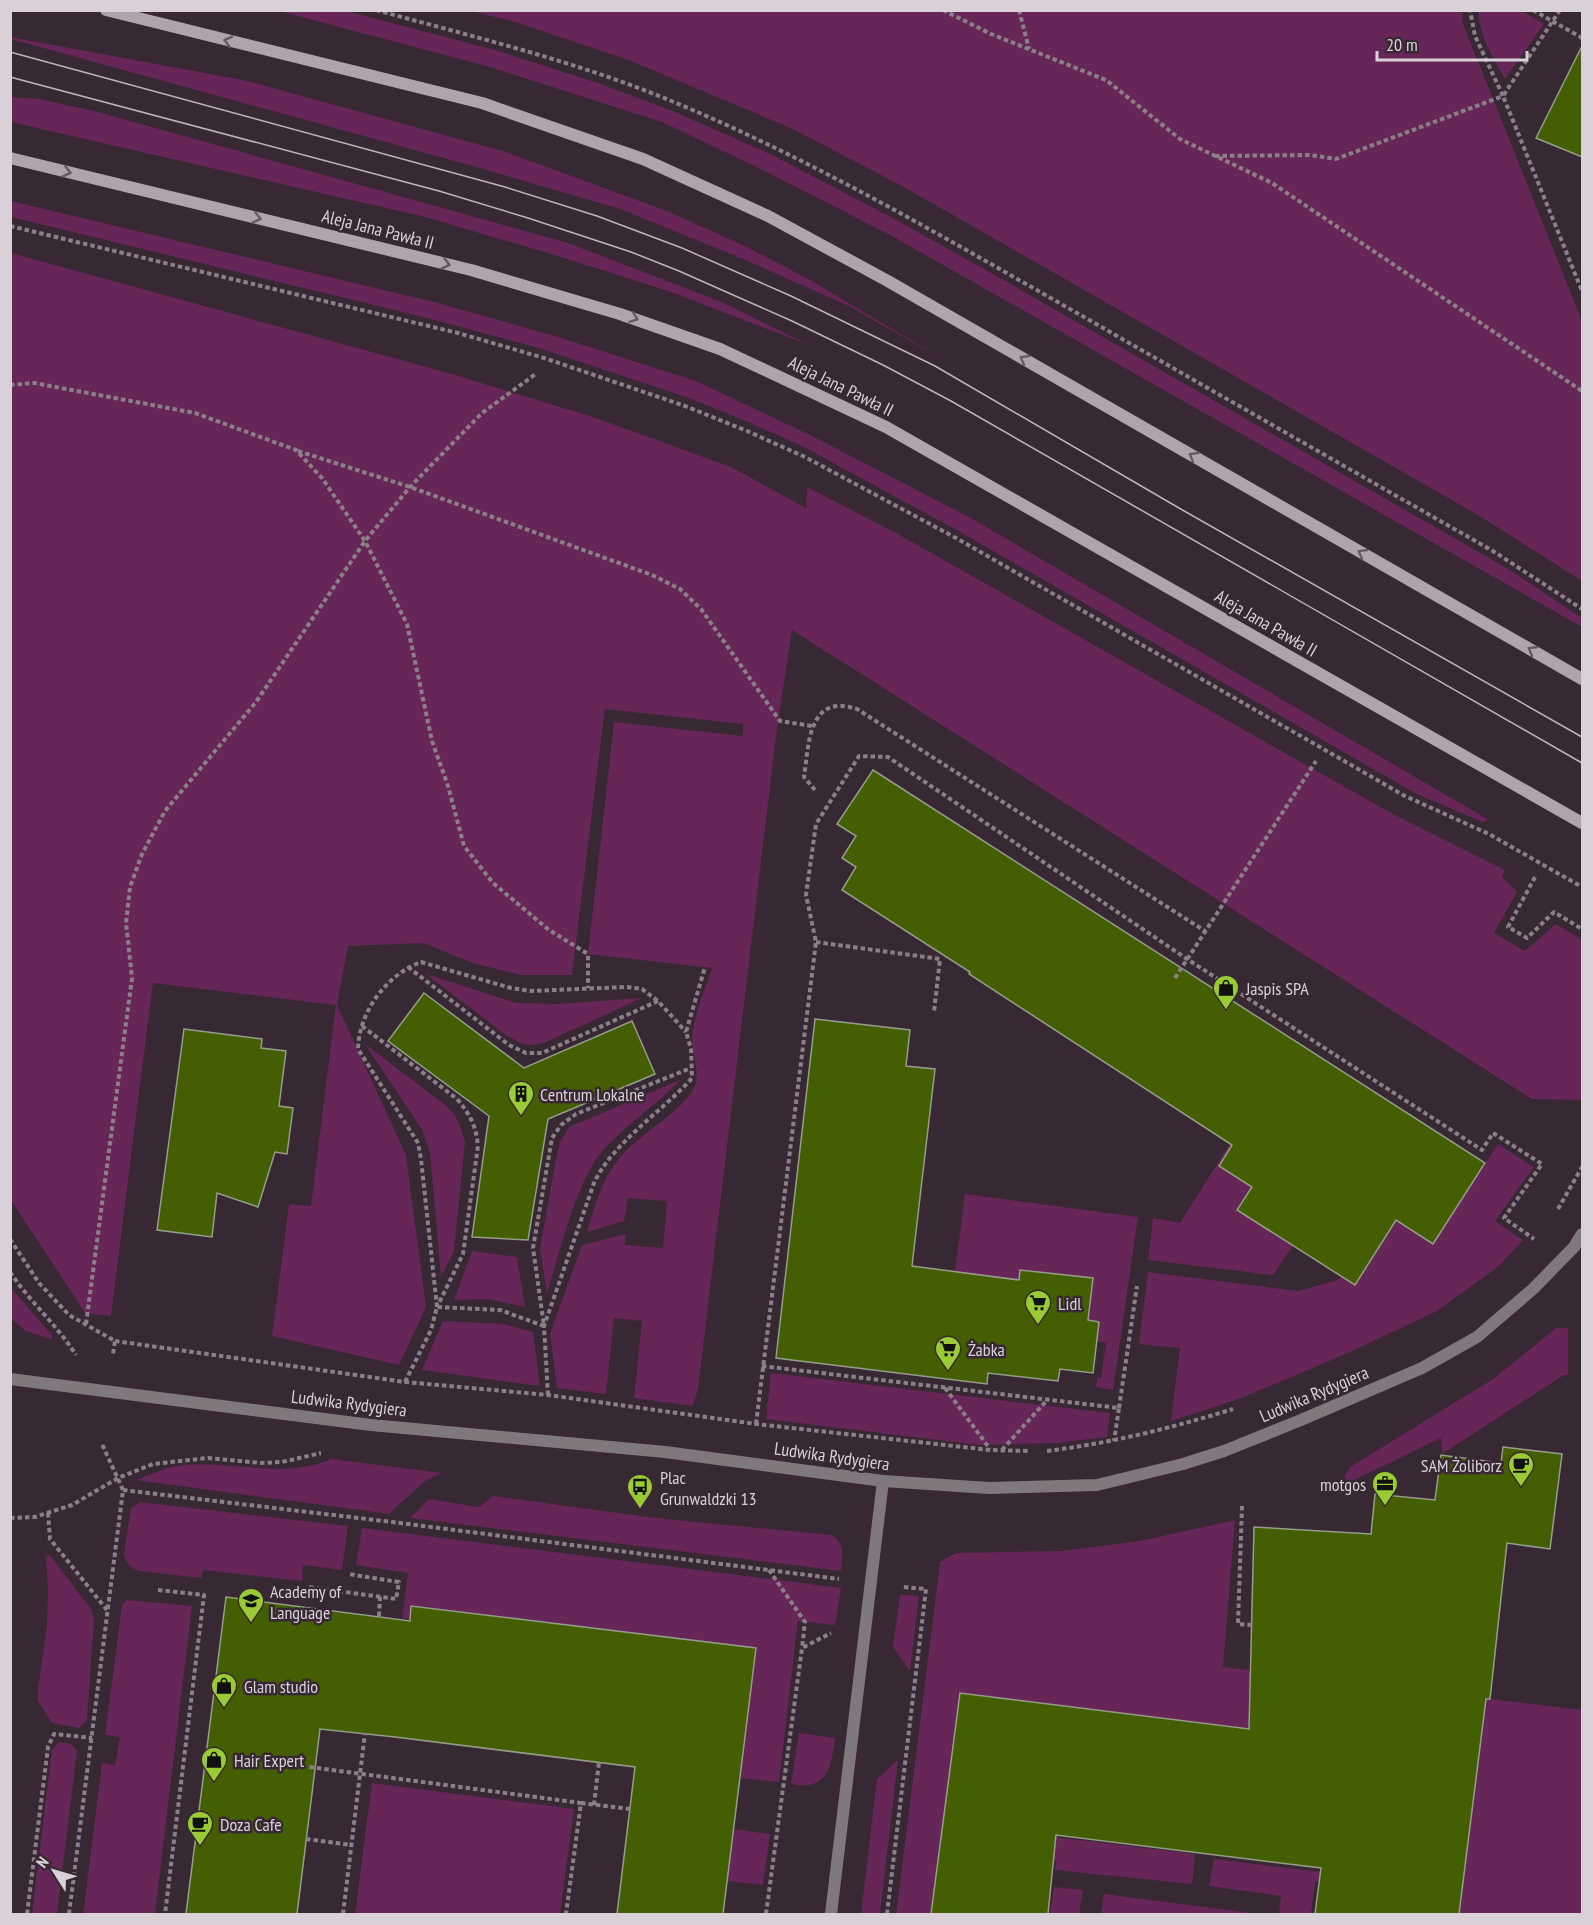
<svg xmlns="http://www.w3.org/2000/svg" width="1593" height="1925" viewBox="0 0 1593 1925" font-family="'PT Sans Narrow',sans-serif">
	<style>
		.green { fill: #662657 }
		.building { fill: #435e03; stroke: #969e8b; stroke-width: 1.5 }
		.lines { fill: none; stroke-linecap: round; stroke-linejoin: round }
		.path { stroke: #8b7f88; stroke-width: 4; stroke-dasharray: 4.5 3; stroke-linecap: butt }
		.service { stroke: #81787e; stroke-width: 12 }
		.tertiary { stroke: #81787e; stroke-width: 12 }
		.secondary { stroke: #b0a3ac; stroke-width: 12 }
		.tram { stroke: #bfb4bc; stroke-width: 1.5 }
		.oneway { stroke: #675963 }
		.labels { text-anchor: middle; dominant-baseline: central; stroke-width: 5; stroke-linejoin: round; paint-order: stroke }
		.street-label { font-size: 18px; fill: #dad0d7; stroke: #372833 }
		.poi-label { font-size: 18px; fill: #dad0d7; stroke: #372833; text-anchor: start }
	</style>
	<rect width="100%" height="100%" fill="#372833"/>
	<g class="green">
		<polygon points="279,11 346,11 495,50 598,83 675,112 770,154 891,217 993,274 1510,570 1582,618 1582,627 892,236 767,172 662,122 490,67"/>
		<polygon points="470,11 1462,11 1463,24 1582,321 1582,581 1478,515 902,186 793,129 631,61 512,21"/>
		<path d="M 1478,11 L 1522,11 L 1544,24 L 1505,79 C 1492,56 1480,37 1478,11 Z"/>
		<polygon points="10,37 248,81 506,152 667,211 747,247 810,280 949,363 849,306 743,259 620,209 480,168 11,39"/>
		<polygon points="11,97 40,99 98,112 568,243 722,302 809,345 671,292 558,256 425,217 11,122"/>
		<polygon points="11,201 434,302 555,336 696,381 810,435 969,517 1489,820 1482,822 1417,794 960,532 804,447 748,422 689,398 539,348 431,319 11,217"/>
		<path d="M 11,253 L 445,372 L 593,417 L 731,467 L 806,508 L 807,487 L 898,534 L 1391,813 L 1505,870 L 1502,877 L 1517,892 L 1494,933 L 1525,951 L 1556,924 L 1582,940 L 1582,1100 L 1532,1099 L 792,630 L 777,728 L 698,1389 L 693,1406 L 634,1398 L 642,1321 L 614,1318 L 606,1394 L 557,1388 L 550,1334 L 582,1245 L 626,1234 L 625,1245 L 663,1248 L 667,1201 L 628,1198 L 624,1221 L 587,1232 C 597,1199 604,1171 630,1147 C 649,1129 676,1114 691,1093 C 703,1077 692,1056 692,1039 C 692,1019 706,988 712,968 L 588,954 L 614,722 L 743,736 L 743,724 L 605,709 L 572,975 L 521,975 L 472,963 L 424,943 L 348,946 L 337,1005 L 406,1155 L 426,1307 L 399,1365 L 272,1336 L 289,1204 L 311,1206 L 336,1005 L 153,983 L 111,1316 L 85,1313 L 11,1200 Z"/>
		<path d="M 426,974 L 516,1003 L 556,1004 L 642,998 L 546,1042 C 525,1048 522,1044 503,1033 Z"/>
		<path d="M 365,1044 L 444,1104 C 458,1116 460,1124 465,1142 L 454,1251 L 441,1277 L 430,1152 L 422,1130 Z"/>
		<path d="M 682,1079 C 658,1103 629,1123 606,1147 C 577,1176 560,1253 547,1293 L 540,1249 L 556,1159 L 560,1142 L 569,1127 Z"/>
		<polygon points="1236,1134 1238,1135 1219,1166 1252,1187 1237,1210 1293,1246 1273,1275 1148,1260 1153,1218 1180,1223"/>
		<polygon points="1498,1144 1534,1167 1495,1221 1523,1240 1499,1266 1437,1311 1348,1353 1239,1399 1171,1421 1180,1348 1139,1344 1148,1272 1298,1291 1334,1281 1342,1277 1355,1285 1396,1220 1433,1244"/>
		<polygon points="965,1194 1138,1217 1113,1390 1096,1387 1097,1378 1101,1378 1106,1343 1097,1341 1099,1322 1088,1320 1093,1278 1019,1280 955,1272"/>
		<polygon points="472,1251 517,1257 525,1307 488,1299 454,1300"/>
		<polygon points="11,1288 52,1335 52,1340 26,1331 11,1319"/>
		<polygon points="443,1321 503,1324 533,1332 540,1386 422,1370"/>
		<polygon points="1556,1328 1568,1328 1568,1375 1564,1375 1442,1454 1441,1438 1348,1483 1344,1477 1350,1467 1493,1379"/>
		<polygon points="771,1373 1110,1413 1107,1437 1057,1443 979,1445 766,1419"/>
		<path d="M 332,1459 L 441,1473 L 425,1481 L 389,1514 L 136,1480 C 151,1474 167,1467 184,1465 C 236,1460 280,1480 332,1459 Z"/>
		<path d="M 493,1496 L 655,1518 L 831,1535 C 846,1544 842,1556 841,1571 L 410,1518 L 429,1499 L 479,1507 Z"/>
		<path d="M 140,1502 L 348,1526 L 342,1570 L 303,1565 L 302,1581 L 203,1570 L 201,1578 L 139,1571 C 130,1567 126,1563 124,1554 L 131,1508 Z"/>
		<polygon points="1235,1520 1223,1667 1582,1710 1582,1914 1459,1914 1478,1758 960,1693 931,1914 896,1914 940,1562 956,1553 1062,1551 1140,1541"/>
		<polygon points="362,1528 841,1588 835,1625 798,1621 779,1782 740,1778 756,1648 412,1606 410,1619 402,1618 408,1573 356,1565"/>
		<polygon points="50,1555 91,1609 94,1619 87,1720 79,1728 52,1723 38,1701 38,1689 47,1626 48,1591 46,1557"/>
		<polygon points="900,1595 919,1596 910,1671 893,1647"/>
		<polygon points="127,1600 192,1606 155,1914 83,1914 102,1763 115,1765 120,1737 105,1735 122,1605"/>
		<path d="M 799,1733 L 835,1738 C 831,1767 829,1791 791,1784 Z"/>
		<polygon points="59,1742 71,1744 77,1751 57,1914 32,1914 52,1750"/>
		<polygon points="898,1760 880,1914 861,1914 877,1779"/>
		<polygon points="372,1783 574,1809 560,1914 355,1914"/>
		<polygon points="734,1829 770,1834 763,1885 727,1881"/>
		<polygon points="1046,1836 1195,1854 1192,1884 1055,1870 1056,1861 1043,1859"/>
		<polygon points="1214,1859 1329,1873 1327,1882 1315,1881 1311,1914 1279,1914 1281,1896 1209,1886"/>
		<polygon points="1054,1887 1083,1890 1079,1914 1050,1914"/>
		<polygon points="1104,1894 1259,1914 1101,1914"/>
	</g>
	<g class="building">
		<polygon points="1582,46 1582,157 1536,138"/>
		<polygon points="873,770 1485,1163 1433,1244 1396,1220 1355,1285 1237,1210 1252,1187 1219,1166 1232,1145 969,974 970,972 842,890 856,867 842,858 856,836 837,824"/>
		<polygon points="424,993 524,1068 632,1021 655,1074 548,1119 528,1240 472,1237 489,1116 388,1041"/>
		<polygon points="815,1019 910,1030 906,1066 935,1069 912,1266 1019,1280 1020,1270 1093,1278 1088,1320 1099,1322 1093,1373 1060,1369 1058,1381 988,1373 987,1384 776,1358"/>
		<polygon points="184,1029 262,1039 261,1048 286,1051 279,1106 293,1108 287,1154 275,1152 258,1207 217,1193 212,1237 157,1230"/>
		<polygon points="1503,1447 1562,1454 1550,1549 1507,1543 1490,1699 1486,1699 1459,1914 1315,1914 1321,1868 1056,1835 1048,1914 931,1914 960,1693 1249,1729 1254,1527 1371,1534 1375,1494 1435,1500 1441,1455 1501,1463"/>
		<polygon points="226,1597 410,1621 411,1606 756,1648 723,1914 617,1914 635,1767 395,1737 320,1729 297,1914 186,1914"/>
	</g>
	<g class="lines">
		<g class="path">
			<path d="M 376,10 C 478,38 583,63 681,105 C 814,161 938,234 1063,305 C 1206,387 1349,469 1493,551 L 1582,609"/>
			<polyline points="943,10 991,34 1106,80 1180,139 1272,183 1582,391"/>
			<polyline points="1019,10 1029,49"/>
			<polyline points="1533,10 1582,38"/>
			<polyline points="1560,10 1503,96 1582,291"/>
			<polyline points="1215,156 1310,155 1336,159 1503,96 1475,36 1470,10"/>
			<polyline points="10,226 458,333 544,358 685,406 747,431 805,457 956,538 1405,796 1489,834 1582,887"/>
			<polyline points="10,385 34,383 195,413 296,450 322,478 365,541 407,624 432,741 448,786 464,846 493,883 549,930 588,954 588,988"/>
			<polyline points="298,451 410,487 652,575 680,589 701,609 780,721 812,726"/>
			<path d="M 815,790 L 804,777 C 809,744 808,693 857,709 L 1205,931"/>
			<polyline points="1535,877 1508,927 1527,938 1554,912 1582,929"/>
			<polyline points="816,942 940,959 934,1012"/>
			<polyline points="408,967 509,1045 526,1053 542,1053 658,1001"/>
			<polyline points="1175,978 1316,761"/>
			<path d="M 362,1026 L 457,1099 C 470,1114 476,1126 478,1146 L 463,1254 L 437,1307"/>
			<polyline points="1558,1209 1582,1167"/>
			<polyline points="10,1239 39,1283 69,1315 115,1341 113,1354"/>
			<path d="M 10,1272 C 30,1302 57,1325 76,1355"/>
			<path d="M 437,1307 L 421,1159 L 418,1143 L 358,1049 C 359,1012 386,975 421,962 L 511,988 L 530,991 L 627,987 L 642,989 L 658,1001 L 686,1032"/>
			<polyline points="86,1324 132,978 126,923 130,887 142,854 165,811 256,702 365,541 410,487 482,413 537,373"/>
			<polyline points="115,1341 405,1382 548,1395 756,1424 990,1450 1028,1451"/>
			<polyline points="762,1366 1119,1408 1114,1441"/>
			<polyline points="405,1382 431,1330 437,1307 500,1310 544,1326 533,1248 552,1138 561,1125 576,1114 691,1068"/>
			<polyline points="945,1388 990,1449"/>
			<path d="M 548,1395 L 544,1326 L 594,1183 C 613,1142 661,1113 692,1078 L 691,1049 L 686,1032 L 705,967"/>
			<polyline points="1119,1408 1137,1286"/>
			<polyline points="756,1424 816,942 806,895 816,824 859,756 888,757 1187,959 1482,1150 1493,1133 1542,1164 1504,1218 1534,1239"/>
			<polyline points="1002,1450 1047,1400"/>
			<path d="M 1047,1451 C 1111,1443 1172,1428 1233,1409"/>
			<polyline points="123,1490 392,1522 839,1579"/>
			<polyline points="1242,1506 1238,1624 1252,1625"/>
			<polyline points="48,1513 50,1539 107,1610"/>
			<polyline points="10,1518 35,1517 72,1505 118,1478 153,1464 208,1458 261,1463 282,1462 321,1453"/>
			<polyline points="769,1570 805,1622 802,1648"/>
			<polyline points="309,1587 396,1599 399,1582 348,1574"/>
			<polyline points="158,1590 204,1595 165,1914"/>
			<polyline points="379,1616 380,1597"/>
			<polyline points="302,1766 581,1803 566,1914"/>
			<polyline points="581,1803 630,1809"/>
			<polyline points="594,1805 599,1762"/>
			<polyline points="306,1839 351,1845"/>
			<polyline points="27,1914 48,1747 54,1734 92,1738"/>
			<polyline points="69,1914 123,1490 102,1444"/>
			<polyline points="343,1914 365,1733"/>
			<polyline points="766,1914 802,1648 831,1633"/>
			<polyline points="887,1914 926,1589 903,1587"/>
		</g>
		<polyline class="service" points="831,1914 883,1481"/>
		<polyline class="tertiary" points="10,1379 371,1425 665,1452 883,1481 989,1488 1097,1485 1183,1464 1224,1451 1301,1420 1422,1368 1477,1337 1533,1289 1574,1247 1582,1234"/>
		<g class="secondary">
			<polyline points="106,10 482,103 643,159 768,216 886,280 1582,679"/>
			<polyline points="10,158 471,270 620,314 720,349 886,427 1582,823"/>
		</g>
		<g class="tram">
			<polyline points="10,52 505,187 597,216 682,248 791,296 935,366 1179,508 1582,737"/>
			<polyline points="10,77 439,191 528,218 631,252 679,271 792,321 883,365 951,401 1582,763"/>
		</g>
	</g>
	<defs><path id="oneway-chevron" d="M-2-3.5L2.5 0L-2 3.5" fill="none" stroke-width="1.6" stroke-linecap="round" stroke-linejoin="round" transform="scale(1.5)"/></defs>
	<g class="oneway">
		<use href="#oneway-chevron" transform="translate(228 41) rotate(-166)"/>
		<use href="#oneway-chevron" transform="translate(67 172) rotate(14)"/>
		<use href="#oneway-chevron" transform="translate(257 218) rotate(14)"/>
		<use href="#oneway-chevron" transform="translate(446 264) rotate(14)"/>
		<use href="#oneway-chevron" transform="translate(634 318) rotate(20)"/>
		<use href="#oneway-chevron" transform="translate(1024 359) rotate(-150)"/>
		<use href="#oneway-chevron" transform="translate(1193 456) rotate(-150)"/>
		<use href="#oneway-chevron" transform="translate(1362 553) rotate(-150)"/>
		<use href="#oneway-chevron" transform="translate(1532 650) rotate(-150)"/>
	</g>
	<defs>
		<symbol id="shop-pin" viewBox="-11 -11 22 30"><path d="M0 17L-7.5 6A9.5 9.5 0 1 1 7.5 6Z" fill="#9acb34" stroke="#372833"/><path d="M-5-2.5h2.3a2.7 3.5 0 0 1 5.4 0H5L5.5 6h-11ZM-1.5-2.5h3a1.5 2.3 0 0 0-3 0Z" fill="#111"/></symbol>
		<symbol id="building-pin" viewBox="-11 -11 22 30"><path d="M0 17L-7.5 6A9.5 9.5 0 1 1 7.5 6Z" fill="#9acb34" stroke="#372833"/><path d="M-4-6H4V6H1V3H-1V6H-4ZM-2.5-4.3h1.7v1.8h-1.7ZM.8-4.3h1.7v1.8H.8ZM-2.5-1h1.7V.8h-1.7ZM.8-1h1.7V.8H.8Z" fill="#111"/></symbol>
		<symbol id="supermarket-pin" viewBox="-11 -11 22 30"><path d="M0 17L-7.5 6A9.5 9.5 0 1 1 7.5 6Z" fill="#9acb34" stroke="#372833"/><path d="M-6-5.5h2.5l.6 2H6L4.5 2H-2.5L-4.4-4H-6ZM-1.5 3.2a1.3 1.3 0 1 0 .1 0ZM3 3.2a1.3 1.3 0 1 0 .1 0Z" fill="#111"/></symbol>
		<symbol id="cafe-pin" viewBox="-11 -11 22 30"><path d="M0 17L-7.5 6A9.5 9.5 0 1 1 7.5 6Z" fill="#9acb34" stroke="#372833"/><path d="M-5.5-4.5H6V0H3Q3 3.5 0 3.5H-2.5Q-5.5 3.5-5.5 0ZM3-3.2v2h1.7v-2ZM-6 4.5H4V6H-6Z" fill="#111"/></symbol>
		<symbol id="office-pin" viewBox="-11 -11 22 30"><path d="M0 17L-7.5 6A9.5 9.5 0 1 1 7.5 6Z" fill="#9acb34" stroke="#372833"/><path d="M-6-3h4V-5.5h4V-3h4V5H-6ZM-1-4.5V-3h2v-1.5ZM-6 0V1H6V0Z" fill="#111"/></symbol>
		<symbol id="bus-pin" viewBox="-11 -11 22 30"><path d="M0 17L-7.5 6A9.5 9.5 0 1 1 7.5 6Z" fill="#9acb34" stroke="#372833"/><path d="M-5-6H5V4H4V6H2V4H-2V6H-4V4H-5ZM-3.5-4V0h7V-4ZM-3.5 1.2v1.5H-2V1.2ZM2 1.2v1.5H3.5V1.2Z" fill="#111"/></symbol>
		<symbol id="school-pin" viewBox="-11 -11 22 30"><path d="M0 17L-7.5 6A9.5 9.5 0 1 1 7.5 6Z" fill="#9acb34" stroke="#372833"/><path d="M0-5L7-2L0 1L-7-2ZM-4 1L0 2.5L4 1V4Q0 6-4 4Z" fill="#111"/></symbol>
	</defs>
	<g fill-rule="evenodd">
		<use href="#shop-pin" x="1211" y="973" width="30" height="40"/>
		<use href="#building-pin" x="506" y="1079" width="30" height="40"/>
		<use href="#supermarket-pin" x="1023" y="1288" width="30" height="40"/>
		<use href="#supermarket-pin" x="933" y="1334" width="30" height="40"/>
		<use href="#cafe-pin" x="1506" y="1450" width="30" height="40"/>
		<use href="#office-pin" x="1370" y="1469" width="30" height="40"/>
		<use href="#bus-pin" x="625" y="1472" width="30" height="40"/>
		<use href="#school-pin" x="236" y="1586" width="30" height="40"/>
		<use href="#shop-pin" x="209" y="1671" width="30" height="40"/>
		<use href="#shop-pin" x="199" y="1745" width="30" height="40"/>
		<use href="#cafe-pin" x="185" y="1809" width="30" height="40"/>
	</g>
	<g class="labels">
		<g class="street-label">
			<text transform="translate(378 229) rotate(14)">Aleja Jana Pawła II</text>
			<text transform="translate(841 386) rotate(26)">Aleja Jana Pawła II</text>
			<text transform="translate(1266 623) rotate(30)">Aleja Jana Pawła II</text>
			<text transform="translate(1314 1394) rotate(-23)">Ludwika Rydygiera</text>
			<text transform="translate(349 1403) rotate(7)">Ludwika Rydygiera</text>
			<text transform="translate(832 1456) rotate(8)">Ludwika Rydygiera</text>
		</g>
		<g class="poi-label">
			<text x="1246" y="988">Jaspis SPA</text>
			<text x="540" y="1094">Centrum Lokalne</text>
			<text x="1058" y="1303">Lidl</text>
			<text x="968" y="1349">Żabka</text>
			<text x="1502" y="1465" text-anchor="end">SAM Żoliborz</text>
			<text x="660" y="1477">Plac<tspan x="660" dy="21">Grunwaldzki 13</tspan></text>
			<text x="1366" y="1484" text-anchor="end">motgos</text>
			<text x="270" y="1591">Academy of<tspan x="270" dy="21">Language</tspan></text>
			<text x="244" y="1686">Glam studio</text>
			<text x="234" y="1760">Hair Expert</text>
			<text x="220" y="1824">Doza Cafe</text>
		</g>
	</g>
	<rect width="1593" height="1925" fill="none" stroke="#dad0d7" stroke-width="24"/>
	<g transform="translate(54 1871) rotate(307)" stroke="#372833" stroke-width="4.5" paint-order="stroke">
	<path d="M0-4.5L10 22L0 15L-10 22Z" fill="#dad0d7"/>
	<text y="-9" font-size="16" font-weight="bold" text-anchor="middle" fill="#dad0d7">N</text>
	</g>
	<path d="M1377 51v9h150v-9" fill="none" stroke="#dad0d7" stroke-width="3"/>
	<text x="1386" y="51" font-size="18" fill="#dad0d7" stroke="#372833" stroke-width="4.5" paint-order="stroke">20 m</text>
</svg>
